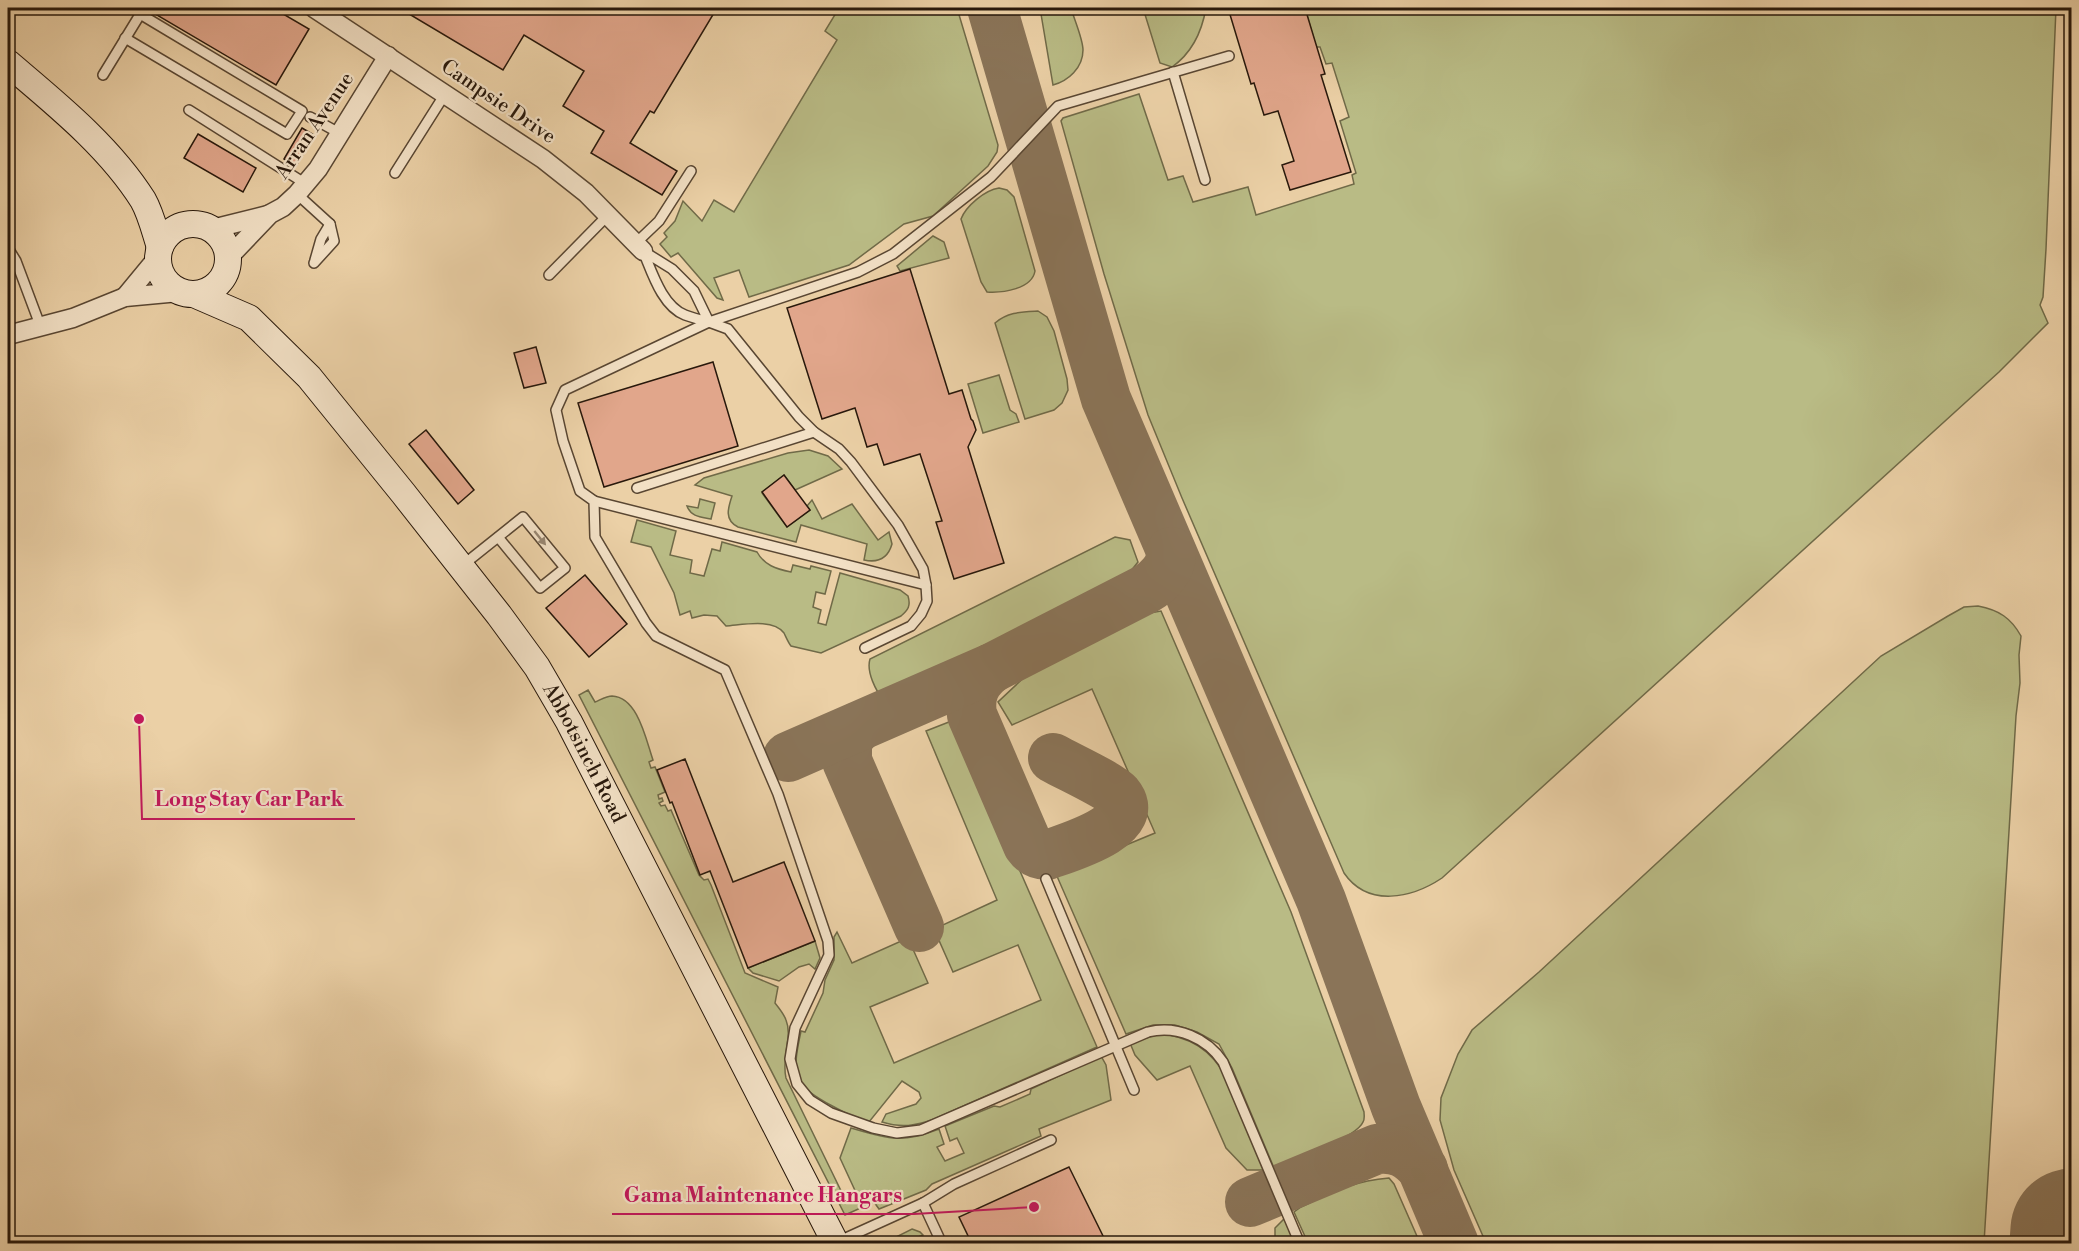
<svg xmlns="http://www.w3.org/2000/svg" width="2079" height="1251" viewBox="0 0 2079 1251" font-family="'Libre Bodoni',serif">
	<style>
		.green { fill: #b9bb85; stroke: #706a48; stroke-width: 1.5 }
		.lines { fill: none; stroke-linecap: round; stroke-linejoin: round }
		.taxiway { stroke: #8a7458; stroke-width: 50 }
		.runway { stroke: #8a7458; stroke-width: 123 }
		.building { fill: #e1a68b; stroke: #28180b; stroke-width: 1.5 }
		.lane-casing { stroke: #594632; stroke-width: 12 }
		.street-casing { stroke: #594632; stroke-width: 21 }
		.secondary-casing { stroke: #28180b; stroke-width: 28 }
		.lane { stroke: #f2e0c5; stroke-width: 9 }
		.street { stroke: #f2e0c5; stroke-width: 18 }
		.secondary { stroke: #f2e0c5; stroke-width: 26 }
		.oneway { fill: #978671 }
		.labels { text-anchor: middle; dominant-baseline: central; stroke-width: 4.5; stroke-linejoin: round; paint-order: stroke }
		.street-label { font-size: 20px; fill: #28180b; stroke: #f2e0c5 }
		.leader { fill: none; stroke: #c2185b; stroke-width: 2 }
		.callout-dot { fill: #c2185b; stroke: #f2e0c5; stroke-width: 2 }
		.callout-label { font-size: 21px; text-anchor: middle; font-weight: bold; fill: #c2185b; stroke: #f2e0c5; stroke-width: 4.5; stroke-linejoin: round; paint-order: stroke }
	</style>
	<rect width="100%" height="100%" fill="#ebd0a6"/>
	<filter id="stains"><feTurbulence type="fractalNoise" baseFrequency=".00333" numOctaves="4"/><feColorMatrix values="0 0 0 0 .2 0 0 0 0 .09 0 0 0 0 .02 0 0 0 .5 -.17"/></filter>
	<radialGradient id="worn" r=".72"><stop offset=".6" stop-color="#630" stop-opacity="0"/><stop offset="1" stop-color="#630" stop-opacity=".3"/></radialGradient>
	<g class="green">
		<polygon points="839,8 957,8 998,145 997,152 988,166 933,216 904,224 849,265 749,297 739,270 714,278 723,300 717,298 678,253 671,257 660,244 667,237 664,233 675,221 683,201 702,221 714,200 734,212 837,40 825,31"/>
		<path d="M 1040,8 L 1071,8 C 1074,19 1083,39 1083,50 C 1083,68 1068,81 1053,85 Z"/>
		<path d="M 1143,8 L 1206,8 C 1202,31 1192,53 1172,67 L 1160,63 Z"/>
		<path d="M 1305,8 L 2056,8 L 2046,249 L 2043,297 L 2040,305 L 2048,323 L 1999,372 L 1442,878 C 1412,898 1368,908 1344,873 L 1182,498 L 1148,415 L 1104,274 L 1061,121 L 1063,118 L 1139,94 L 1168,180 L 1183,176 L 1193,202 L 1248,187 L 1256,215 L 1354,184 L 1352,175 L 1356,173 L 1340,121 L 1349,117 L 1332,63 L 1326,64 L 1320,47 L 1316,47 Z"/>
		<path d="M 999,188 L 1007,190 L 1014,197 L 1035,271 C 1032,289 1003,293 987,292 L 981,282 L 961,219 C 966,206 985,190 999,188 Z"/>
		<polygon points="933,236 944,242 949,258 900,271 897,266"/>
		<path d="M 1038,311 L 1047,317 L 1054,331 L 1067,379 L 1068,390 L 1062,403 L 1054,410 L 1025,419 L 995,323 C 1008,312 1021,312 1038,311 Z"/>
		<polygon points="999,375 1010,410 1016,414 1019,422 983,433 968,384"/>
		<path d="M 809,450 L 828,456 L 842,469 L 795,490 L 784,475 L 762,493 L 787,527 L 810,510 L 807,506 L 812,500 L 822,519 L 852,504 L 878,540 L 889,532 L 892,544 C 888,558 878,563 864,560 L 867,544 L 801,525 L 796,542 L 738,527 C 724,520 728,508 732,496 L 695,485 L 704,478 L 788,453 Z"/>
		<path d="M 700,499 L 715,503 L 711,519 C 701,517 691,517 687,506 L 698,508 Z"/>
		<path d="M 637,520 L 676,531 L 670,555 L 692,560 L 690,573 L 704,576 L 712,549 L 720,551 L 722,542 L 757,552 C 764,565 776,569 791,572 L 793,565 L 810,569 L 811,566 L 831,571 L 825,594 L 816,592 L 813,607 L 821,610 L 818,623 L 826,625 L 840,573 L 900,590 L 908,596 C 911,606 908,610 901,616 L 821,653 L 791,646 C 788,642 786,637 784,633 C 773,618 742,625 726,626 L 717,616 L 704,615 L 692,618 L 690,611 L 680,615 L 674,593 L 651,547 L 631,542 Z"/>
		<path d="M 1115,537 L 1130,540 L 1138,562 L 1122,582 L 890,701 L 884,701 C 876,691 866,672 870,659 Z"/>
		<path d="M 1978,606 C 1999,610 2011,618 2021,636 L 2019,655 L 2020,683 L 2016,716 L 1984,1243 L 1486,1243 L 1454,1170 L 1440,1120 L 1441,1098 L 1458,1054 L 1472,1030 L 1539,972 L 1881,656 L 1948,616 L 1964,607 Z"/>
		<path d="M 1161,611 L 1291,912 L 1364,1112 C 1364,1115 1365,1119 1363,1122 C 1357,1137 1291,1163 1274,1168 L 1232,1068 L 1219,1044 L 1197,1032 L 1175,1025 L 1153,1025 L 1126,1034 L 1056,874 L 1155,833 L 1092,689 L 1012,725 L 998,702 L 1034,668 L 1121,618 Z"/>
		<path d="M 588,690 L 595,702 C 600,700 607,696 612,696 C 638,697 646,740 653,760 L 649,762 L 651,768 L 655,767 L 665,792 L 658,795 L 659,799 L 662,798 L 663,801 L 659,803 L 661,806 L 665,805 L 668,811 L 671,810 L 699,875 L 704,880 L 708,879 L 711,885 L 745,973 L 778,987 L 775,1003 C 779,1008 784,1014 786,1020 C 793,1037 781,1058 786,1078 L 847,1203 L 858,1197 L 840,1158 L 851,1128 C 888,1139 901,1144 939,1129 L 944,1144 L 937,1147 L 945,1161 L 964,1153 L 957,1138 L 950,1141 L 945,1126 L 994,1106 L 1000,1107 L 1030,1094 L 1031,1089 L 1101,1056 L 1106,1065 L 1111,1100 L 1039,1129 L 1041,1136 L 932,1184 L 926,1190 L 879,1209 L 874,1202 L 845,1215 L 579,695 Z"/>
		<path d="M 954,720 L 1097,1047 L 934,1119 C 916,1126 901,1128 882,1122 L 886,1114 L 916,1104 L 921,1098 L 919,1092 L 902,1081 L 869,1122 C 855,1119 807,1095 800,1082 C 792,1067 798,1047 801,1031 L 805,1032 L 823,993 L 825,980 L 834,960 L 834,937 L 837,932 L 852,963 L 908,938 L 928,983 L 870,1007 L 894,1063 L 1041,1000 L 1018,945 L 953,972 L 934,929 L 997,900 L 926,731 Z"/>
		<polygon points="815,941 820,958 815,969 809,964 799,967 779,981 753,973 748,968"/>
		<path d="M 1159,1034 C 1190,1036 1211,1050 1226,1077 L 1266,1170 L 1247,1170 L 1226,1148 L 1190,1066 L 1157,1080 L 1135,1055 L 1130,1043 Z"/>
		<path d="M 1389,1178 L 1394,1184 L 1420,1243 L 1308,1243 L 1294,1212 L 1301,1207 C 1333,1192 1353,1181 1389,1178 Z"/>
		<polygon points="1286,1217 1295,1243 1275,1244 1275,1228"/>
		<polygon points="912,1229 920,1232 923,1235 916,1238 919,1243 899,1243 896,1237"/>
	</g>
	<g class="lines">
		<g class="taxiway">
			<polyline points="992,8 1106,399 1321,900 1396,1107 1454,1244"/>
			<path d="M 992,668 C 975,681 969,694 972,715 L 1028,845 C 1033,852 1038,855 1047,855 C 1066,848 1144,826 1118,795 C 1109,785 1067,766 1053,758"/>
			<polyline points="858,727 847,739 847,761 919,927"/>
			<path d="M 788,757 L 992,668 L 1146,589 C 1159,581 1172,568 1171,552"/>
			<path d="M 1250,1202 L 1377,1149 C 1398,1147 1409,1154 1423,1169"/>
		</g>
		<polyline class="runway" points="2071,1244 2072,1230"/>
	</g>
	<g class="building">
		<polygon points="151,8 273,8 309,29 276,85 150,11"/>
		<polygon points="399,8 717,8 654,113 650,111 630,143 677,171 662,195 591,153 604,131 563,106 584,71 524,35 503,70"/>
		<polygon points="1228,8 1305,8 1325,74 1321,75 1351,172 1290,190 1282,165 1294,161 1278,111 1264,115 1254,83 1251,84"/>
		<polygon points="302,128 314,135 296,166 284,159"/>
		<polygon points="198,134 256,168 243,192 184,158"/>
		<polygon points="910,269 949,394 962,390 971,419 973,421 976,430 968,447 1004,563 954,579 936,522 942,521 920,454 884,465 877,444 867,447 855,408 822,419 787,308"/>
		<polygon points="536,347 546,383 524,388 514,353"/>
		<polygon points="713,362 738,446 604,487 578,403"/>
		<polygon points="426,430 474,490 458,504 409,444"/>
		<polygon points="784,475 810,510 787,527 762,492"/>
		<polygon points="585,575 627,624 589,657 546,608"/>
		<polygon points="685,759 733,882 784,862 815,941 748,968 710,871 700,875 672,802 670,803 657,770"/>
		<polygon points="1069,1167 1107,1244 972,1244 959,1217"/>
	</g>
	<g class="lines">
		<defs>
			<g id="lane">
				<polyline points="125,38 287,134 302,111 140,14"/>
				<path d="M 1229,56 L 1058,106 L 991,177 L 893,254 L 858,272 L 709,322 L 565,390 L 556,410 L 563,441 L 580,491 L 594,501 L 595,537 L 646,623 L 656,636 L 725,670 L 778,794 L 828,941 L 829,955 L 795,1028 L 790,1059 L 797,1084 L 810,1100 L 831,1113 L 873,1128 L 897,1133 L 921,1130 L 1148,1032 C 1177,1025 1207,1038 1223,1062 L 1300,1244"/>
				<polyline points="1173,72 1205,180"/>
				<polyline points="103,75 144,8"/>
				<polyline points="189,110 306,184"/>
				<polyline points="310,117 341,134"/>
				<polyline points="395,173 445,94"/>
				<polyline points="297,194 330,224 334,241 314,263"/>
				<polyline points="636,243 659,221 691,171"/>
				<polyline points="8,248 16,261 40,325"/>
				<path d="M 643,251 L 672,269 L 694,291 L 709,322 C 701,320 693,318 685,315 C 662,306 652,272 643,251 Z"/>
				<polyline points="315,260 321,239 330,224"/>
				<polyline points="549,275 609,214"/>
				<polyline points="709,322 728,329 799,417 814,432 839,449 851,462 898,525 923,569 926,585 927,601 921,614 911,626 865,648"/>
				<polyline points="637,488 814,432"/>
				<polyline points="594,501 926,585"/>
				<polyline points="463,565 523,517 565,568 540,588 498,537"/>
				<polyline points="1046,879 1134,1090"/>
				<polyline points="923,1203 942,1244"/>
				<polyline points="837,1242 923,1203 954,1184 1051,1140"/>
			</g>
			<g id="street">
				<polyline points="314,8 543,159 586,193 643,251"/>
				<polyline points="212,229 268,215"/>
				<polyline points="229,257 270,214 283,207 297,194 318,169 388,56"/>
				<polyline points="125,297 158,257"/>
				<polyline points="8,335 73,318 125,297 179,292"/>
			</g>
			<g id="secondary">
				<path d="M 8,63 C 55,103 109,146 143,200 C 151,214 155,232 160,247"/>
				<circle cx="193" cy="259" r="35"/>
				<path id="s1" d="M 196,295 L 249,318 L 309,377 L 403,493 L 499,615 L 537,667 L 569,722 L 836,1244"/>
			</g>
		</defs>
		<use href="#lane" class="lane-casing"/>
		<use href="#street" class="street-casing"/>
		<use href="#secondary" class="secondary-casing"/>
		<use href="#lane" class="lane"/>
		<use href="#street" class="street"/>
		<use href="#secondary" class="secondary"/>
	</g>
	<defs><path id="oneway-solid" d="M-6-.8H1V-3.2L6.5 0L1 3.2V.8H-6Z" transform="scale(1.5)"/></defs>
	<use class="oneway" href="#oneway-solid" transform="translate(540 538) rotate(51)"/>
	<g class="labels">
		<g class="street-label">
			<text transform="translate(498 102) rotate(34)">Campsie Drive</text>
			<text transform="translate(315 126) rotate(-56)">Arran Avenue</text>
			<text stroke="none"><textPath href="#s1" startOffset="609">Abbotsinch Road</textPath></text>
		</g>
	</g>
	<path class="leader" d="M139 719L142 819H355M1034 1207L914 1214H612"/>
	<g class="callout-dot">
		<circle cx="139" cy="719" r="6"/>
		<circle cx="1034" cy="1207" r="6"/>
	</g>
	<g class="callout-label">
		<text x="249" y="806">Long Stay Car Park</text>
		<text x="763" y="1202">Gama Maintenance Hangars</text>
	</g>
	<rect width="2079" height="1251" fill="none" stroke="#ebd0a6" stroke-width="30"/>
	<rect x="9" y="9" width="2061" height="1233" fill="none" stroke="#28180b" stroke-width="3"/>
	<rect x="15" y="15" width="2049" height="1221" fill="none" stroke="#28180b" stroke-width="1.5"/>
	<rect width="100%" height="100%" filter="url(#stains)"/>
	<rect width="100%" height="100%" fill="url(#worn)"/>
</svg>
